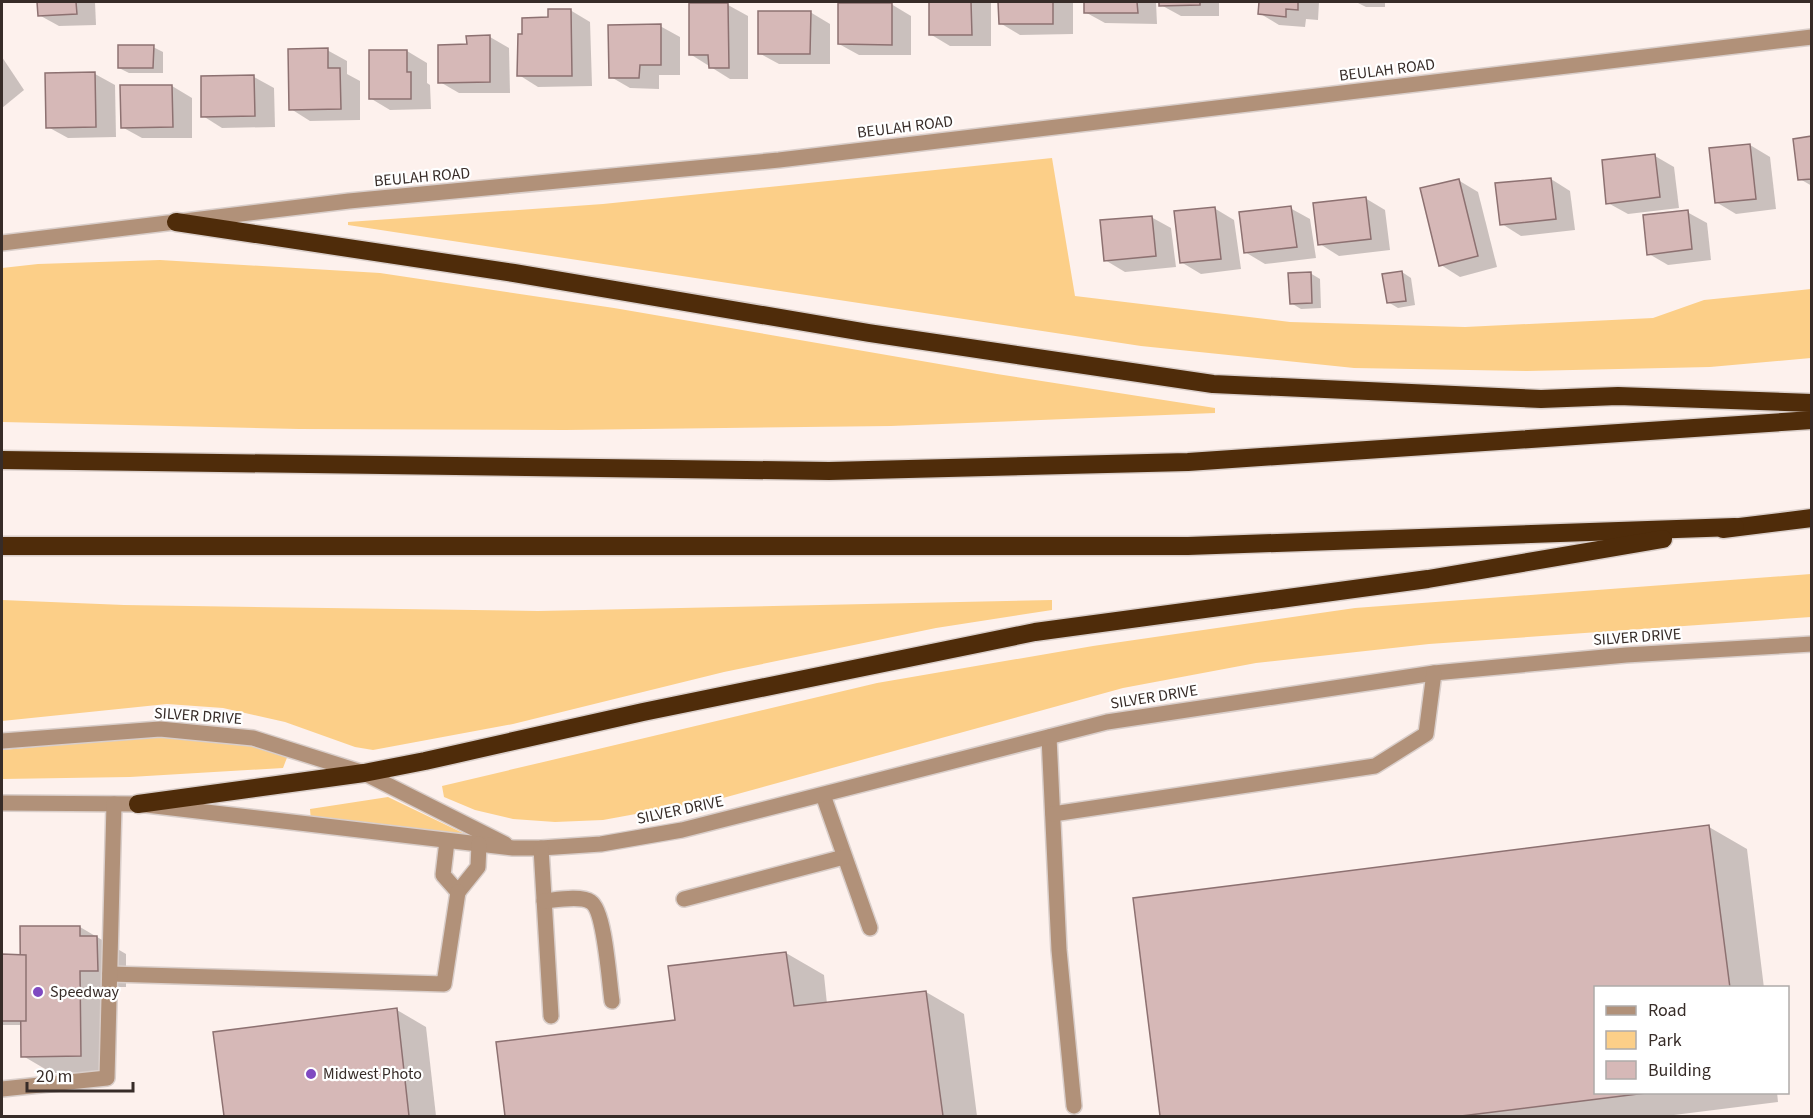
<svg xmlns="http://www.w3.org/2000/svg" width="1813" height="1118" viewBox="0 0 1813 1118" font-family="'Source Sans 3',sans-serif">
	<style>
		.green { fill: #fccf88 }
		.shadow { fill: #0003 }
		.building { fill: #d6b8b7; stroke: #8d7171; stroke-width: 1.5 }
		.lines { fill: none; stroke-linecap: round; stroke-linejoin: round }
		.minor-casing { stroke: #d9ceca; stroke-width: 18 }
		.highway-casing { stroke: #d9ceca; stroke-width: 21 }
		.minor { stroke: #b19179; stroke-width: 15 }
		.highway { stroke: #4f2c0a; stroke-width: 18 }
		.poi-dot { fill: #7f49c1; stroke: #fff; stroke-width: 2 }
		.labels { text-anchor: middle; dominant-baseline: central; stroke-width: 4.5; stroke-linejoin: round; paint-order: stroke }
		.street-label { font-size: 16px; fill: #372c28; stroke: #fff }
		.poi-label { font-size: 16px; fill: #372c28; stroke: #fff; text-anchor: start }
	</style>
	<rect width="100%" height="100%" fill="#fdf1ed"/>
	<g class="green">
		<polygon points="1052,158 1075,296 1290,322 1465,327 1653,318 1704,300 1811,289 1811,358 1710,367 1527,371 1354,368 1141,346 348,225 348,222 603,204"/>
		<polygon points="160,260 380,273 614,308 997,374 1215,408 1215,413 891,426 565,430 299,429 2,422 2,268 38,264"/>
		<polygon points="1811,574 1811,617 1429,644 1256,663 1123,688 723,798 603,820 555,822 513,819 475,810 444,797 442,786 877,683 1093,646 1355,608"/>
		<polygon points="2,600 124,605 538,611 1052,600 1052,610 936,628 724,672 513,724 373,750 355,747 285,722 223,708 167,704 2,721"/>
		<path d="M 147,737 C 194,739 243,740 288,755 L 283,768 L 130,777 L 2,779 L 2,750 Z"/>
		<polygon points="388,797 465,834 460,847 311,821 310,809"/>
	</g>
	<g class="shadow">
		<polygon points="39,2 95,2 96,25 59,26 39,15"/>
		<polygon points="930,2 991,2 991,46 950,46 930,34"/>
		<polygon points="1000,2 1073,2 1073,34 1020,35 1000,23"/>
		<polygon points="1085,2 1156,2 1157,24 1105,23 1085,12"/>
		<polygon points="1161,2 1219,2 1219,16 1181,16 1161,5"/>
		<polygon points="1260,2 1319,2 1318,20 1306,19 1305,27 1279,25 1259,13"/>
		<polygon points="1356,2 1385,2 1385,7 1366,7"/>
		<polygon points="891,4 911,16 911,55 859,55 839,44"/>
		<polygon points="728,5 748,16 748,79 730,79 690,54"/>
		<polygon points="570,10 590,22 592,86 538,87 519,75 523,35 550,19"/>
		<polygon points="810,12 830,24 830,64 779,64 759,53"/>
		<polygon points="660,26 680,37 680,75 659,75 659,89 630,88 611,77"/>
		<polygon points="490,37 509,48 510,93 459,93 440,82 468,46"/>
		<polygon points="153,47 163,52 163,73 129,73 119,68"/>
		<polygon points="327,50 347,61 347,74 360,81 360,120 310,121 291,109"/>
		<polygon points="407,51 427,63 427,83 430,85 431,109 390,110 370,98"/>
		<polygon points="2,57 24,90 2,108"/>
		<polygon points="95,74 115,85 116,137 68,138 48,127"/>
		<polygon points="254,77 274,88 275,127 222,128 203,116"/>
		<polygon points="172,86 192,98 192,138 142,138 122,127"/>
		<polygon points="1812,138 1812,186 1800,179"/>
		<polygon points="1750,145 1770,157 1776,209 1736,214 1716,202"/>
		<polygon points="1655,156 1674,167 1679,208 1628,214 1608,203"/>
		<polygon points="1551,179 1570,191 1575,230 1521,236 1502,224"/>
		<polygon points="1458,180 1478,192 1497,267 1460,277 1441,265"/>
		<polygon points="1365,198 1385,210 1390,250 1339,256 1320,244"/>
		<polygon points="1214,208 1234,220 1241,269 1201,274 1181,262"/>
		<polygon points="1290,208 1310,219 1316,258 1265,264 1245,252"/>
		<polygon points="1687,212 1707,223 1711,260 1668,265 1649,254"/>
		<polygon points="1151,217 1171,228 1176,267 1125,272 1105,260"/>
		<polygon points="1402,272 1411,278 1415,305 1398,308 1388,302"/>
		<polygon points="1310,273 1320,279 1321,308 1301,309 1291,303"/>
		<polygon points="1709,827 1747,849 1764,988 1596,988 1596,1092 1777,1092 1778,1102 1666,1116 1161,1116 1134,899"/>
		<polygon points="80,927 126,954 126,987 109,987 110,1072 52,1073 23,1056 22,1025 2,1025 2,956 22,956"/>
		<polygon points="786,953 824,975 827,1004 926,992 964,1014 977,1116 507,1116 498,1043 677,1021"/>
		<polygon points="397,1010 426,1027 436,1116 226,1116 214,1033"/>
	</g>
	<g class="building">
		<polygon points="37,2 76,2 77,14 38,16"/>
		<polygon points="929,2 971,2 972,35 929,35"/>
		<polygon points="998,2 1053,2 1053,24 999,24"/>
		<polygon points="1084,2 1137,2 1138,13 1084,13"/>
		<polygon points="1159,2 1200,2 1200,5 1159,6"/>
		<polygon points="1259,2 1298,2 1298,10 1286,9 1286,17 1258,14"/>
		<polygon points="689,3 728,3 729,68 709,68 708,55 689,55"/>
		<polygon points="838,3 892,3 892,45 838,44"/>
		<polygon points="548,9 571,9 572,76 517,76 518,34 522,34 522,18 548,17"/>
		<polygon points="758,11 811,11 810,54 758,54"/>
		<polygon points="661,24 661,65 640,65 639,78 609,78 608,25"/>
		<polygon points="490,35 490,82 438,83 438,45 467,44 466,36"/>
		<polygon points="118,45 154,45 153,68 118,68"/>
		<polygon points="328,48 328,68 340,68 341,109 289,110 288,49"/>
		<polygon points="369,50 407,50 407,72 411,72 411,99 369,99"/>
		<polygon points="95,72 96,127 46,128 45,73"/>
		<polygon points="254,75 255,116 201,117 201,76"/>
		<polygon points="120,85 172,85 173,127 121,128"/>
		<polygon points="1812,136 1812,179 1798,180 1793,139"/>
		<polygon points="1750,144 1756,199 1715,203 1709,148"/>
		<polygon points="1655,154 1660,197 1606,204 1602,160"/>
		<polygon points="1551,178 1556,219 1500,225 1495,183"/>
		<polygon points="1459,179 1478,256 1439,266 1420,188"/>
		<polygon points="1366,197 1371,239 1318,245 1313,203"/>
		<polygon points="1291,206 1297,247 1244,253 1239,212"/>
		<polygon points="1215,207 1221,259 1180,263 1174,211"/>
		<polygon points="1688,210 1692,249 1647,255 1643,215"/>
		<polygon points="1152,216 1156,256 1104,261 1100,220"/>
		<polygon points="1402,271 1406,301 1387,303 1382,274"/>
		<polygon points="1311,272 1312,303 1290,304 1288,273"/>
		<polygon points="1709,825 1730,988 1596,988 1596,1092 1654,1092 1461,1116 1160,1116 1133,898"/>
		<polygon points="20,926 80,926 80,936 97,936 98,971 80,971 81,1056 21,1057"/>
		<polygon points="786,952 794,1006 926,991 943,1116 505,1116 496,1042 675,1020 668,966"/>
		<polygon points="2,954 26,955 26,1021 2,1021"/>
		<polygon points="397,1008 409,1116 224,1116 213,1032"/>
	</g>
	<g class="lines">
		<defs>
			<g id="minor">
				<polyline points="2,243 349,201 779,160 1812,37"/>
				<polyline points="1049,737 1059,950 1074,1106"/>
				<polyline points="2,741 160,729 253,738 364,773 505,844"/>
				<polyline points="823,795 870,928"/>
				<polyline points="2,803 138,804 513,848 541,848 601,844 682,830 1107,722 1434,673 1626,655 1812,644"/>
				<polyline points="1053,814 1375,766 1426,734 1434,673"/>
				<polyline points="447,841 443,875 458,892 478,867 479,844"/>
				<polyline points="541,848 551,1016"/>
				<polyline points="684,899 844,857"/>
				<path d="M 544,901 C 555,900 581,895 591,902 C 605,911 609,982 612,1001"/>
				<polyline points="110,974 444,984 458,892"/>
				<polyline points="2,1089 107,1078 114,804"/>
			</g>
			<g id="highway">
				<polyline points="176,222 514,273 869,333 1213,384 1541,399 1618,396 1812,403"/>
				<polyline points="2,460 829,471 1188,462 1812,420"/>
				<polyline points="1723,529 1812,518"/>
				<polyline points="2,546 1188,546 1735,527"/>
				<polyline points="138,804 364,773 425,761 643,712 1035,632 1428,579 1663,539"/>
			</g>
		</defs>
		<use href="#minor" class="minor-casing"/>
		<use href="#highway" class="highway-casing"/>
		<use href="#minor" class="minor"/>
		<use href="#highway" class="highway"/>
	</g>
	<g class="poi-dot">
		<circle cx="38" cy="992" r="6"/>
		<circle cx="311" cy="1074" r="6"/>
	</g>
	<g class="labels">
		<g class="street-label">
			<text transform="translate(1387 70) rotate(-7)">BEULAH ROAD</text>
			<text transform="translate(905 127) rotate(-7)">BEULAH ROAD</text>
			<text transform="translate(422 177) rotate(-5)">BEULAH ROAD</text>
			<text transform="translate(1637 637) rotate(-4)">SILVER DRIVE</text>
			<text transform="translate(1154 697) rotate(-9)">SILVER DRIVE</text>
			<text transform="translate(198 716) rotate(4)">SILVER DRIVE</text>
			<text transform="translate(680 810) rotate(-12)">SILVER DRIVE</text>
		</g>
		<g class="poi-label">
			<text x="50" y="992">Speedway</text>
			<text x="323" y="1074">Midwest Photo</text>
		</g>
	</g>
	<rect width="1813" height="1118" fill="none" stroke="#372c28" stroke-width="6"/>
	<rect x="1594" y="986" width="195" height="108" fill="#ffffff" stroke="#afaba9" stroke-width="1.5"/>
	<rect x="1606" y="1006" width="30" height="9" fill="#b19179" stroke="#afaba9" stroke-width="1.5"/>
	<text x="1648" y="1016" font-size="18" fill="#372c28">Road</text>
	<rect x="1606" y="1031" width="30" height="18" fill="#fccf88" stroke="#afaba9" stroke-width="1.5"/>
	<text x="1648" y="1046" font-size="18" fill="#372c28">Park</text>
	<rect x="1606" y="1061" width="30" height="18" fill="#d6b8b7" stroke="#afaba9" stroke-width="1.5"/>
	<text x="1648" y="1076" font-size="18" fill="#372c28">Building</text>
	<path d="M27 1082v9h106v-9" fill="none" stroke="#372c28" stroke-width="3"/>
	<text x="36" y="1082" font-size="18" fill="#372c28" stroke="#ffffff" stroke-width="4.5" paint-order="stroke">20 m</text>
</svg>
